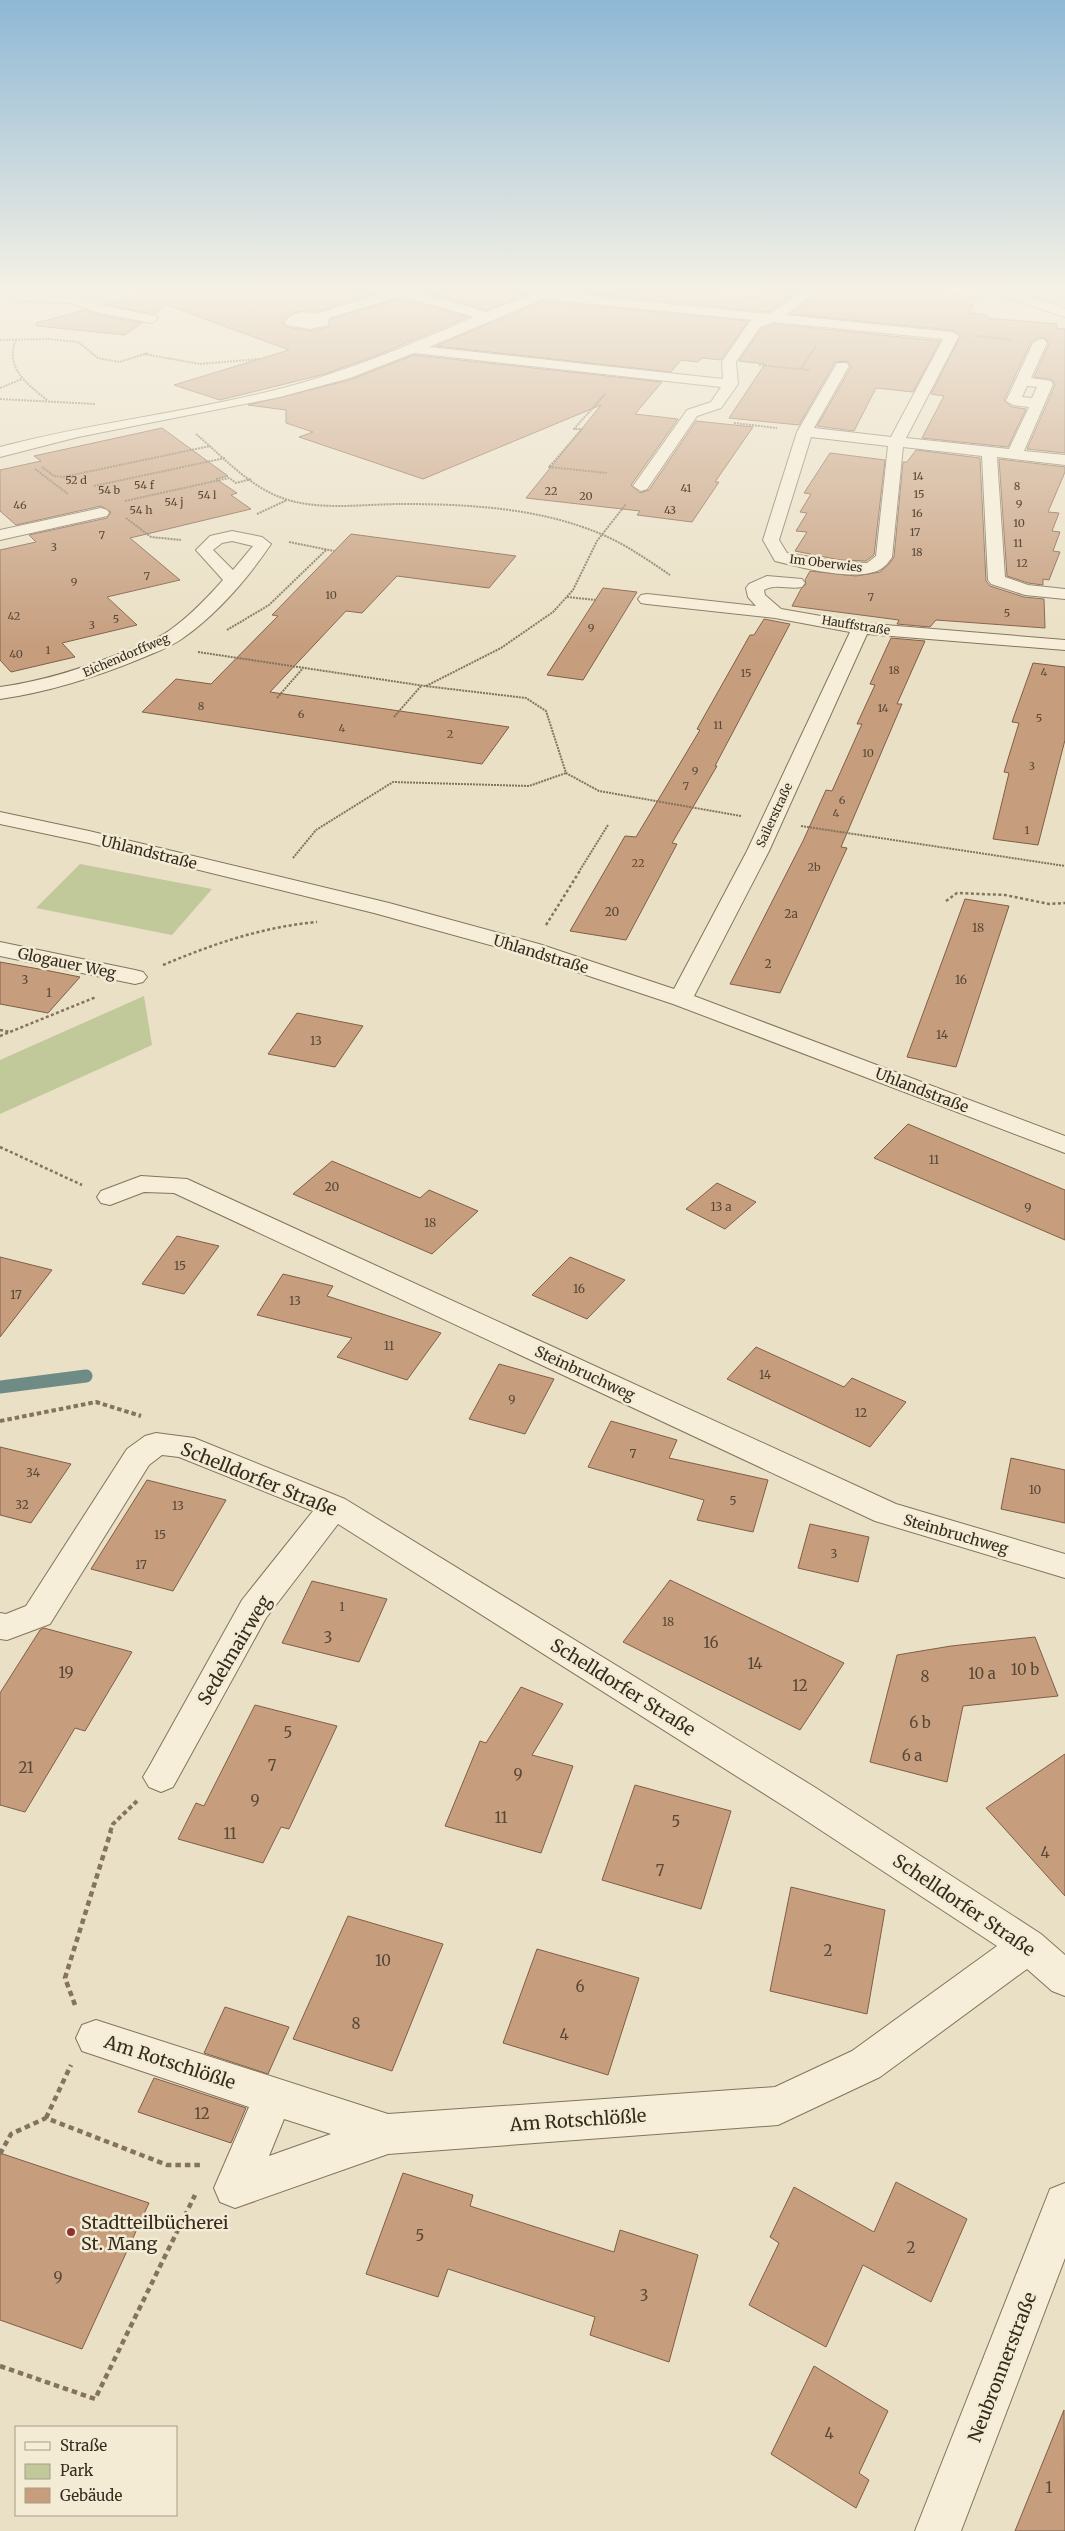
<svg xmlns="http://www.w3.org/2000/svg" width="1065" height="2531" viewBox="0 0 1065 2531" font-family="Merriweather,serif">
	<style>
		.green { fill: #c1c89a }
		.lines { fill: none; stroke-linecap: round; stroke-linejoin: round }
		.stream { stroke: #6e8c85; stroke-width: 13 }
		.building { fill: #c69e7e; stroke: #815e45 }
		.minor-casing { stroke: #84735d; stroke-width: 2 }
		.path-far3 { stroke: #84735d; stroke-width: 2; stroke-dasharray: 2 1; stroke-linecap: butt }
		.path-far2 { stroke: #84735d; stroke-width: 2.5; stroke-dasharray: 3 2.5; stroke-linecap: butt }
		.path-far1 { stroke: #84735d; stroke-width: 4; stroke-dasharray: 4.5 3; stroke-linecap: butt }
		.path { stroke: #84735d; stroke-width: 4.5; stroke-dasharray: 5.5 4; stroke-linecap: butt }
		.minor { fill: #f6eed8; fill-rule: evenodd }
		.poi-dot { fill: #8e3332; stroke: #f3ebd4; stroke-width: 2 }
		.labels { text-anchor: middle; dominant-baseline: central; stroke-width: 5; stroke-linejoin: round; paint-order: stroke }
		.far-number-label { font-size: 11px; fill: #594837 }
		.far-street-label { font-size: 12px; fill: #352b1f; stroke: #f3ebd4 }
		.number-label { font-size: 12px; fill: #594837 }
		.street-label { font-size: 15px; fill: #352b1f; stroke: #f3ebd4 }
		.near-number-label { font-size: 15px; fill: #594837 }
		.near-street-label { font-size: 18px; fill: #352b1f; stroke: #f3ebd4 }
		.near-poi-label { font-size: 18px; fill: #352b1f; stroke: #f3ebd4; text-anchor: start }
	</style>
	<rect width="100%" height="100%" fill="#eae0c5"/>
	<g class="green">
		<polygon points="1012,291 1065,291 1065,308 1062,306"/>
		<polygon points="80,864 212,889 172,935 36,908"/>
		<polygon points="144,996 152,1045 0,1114 0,1060"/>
	</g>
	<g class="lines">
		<polyline class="stream" points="0,1387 86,1376"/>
	</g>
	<g class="building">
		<polygon points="139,291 382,291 316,312 294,312 282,322 286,327 310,331 328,327 331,319 401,298 468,317 375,356 325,374 220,400 174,385 289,350 167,305 155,314 105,305 140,295"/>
		<polygon points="420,291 536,291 486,310"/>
		<polygon points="561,291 699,291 759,297 759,291 800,291 769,312"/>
		<polygon points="820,291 947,291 945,294 977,297 969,313 988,315 987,318 1057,324 1056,328 1065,329 1065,453 1027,449 1055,385 1051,379 1034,377 1049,344 1045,338 1039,337 1031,342 1004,400 1012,407 1026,409 1008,447 922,438 944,396 931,394 961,335 952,330 790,314"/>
		<polygon points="543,301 748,321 721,360 702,358 698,362 681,360 671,372 436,346"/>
		<polygon points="85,310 100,315 142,323 125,335 37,326 36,323"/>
		<polygon points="774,324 940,341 913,392 876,388 854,431 817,426 851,367 847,361 835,362 799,425 729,418 765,364 739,361 761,329"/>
		<polygon points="414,355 662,382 635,414 678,419 631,485 640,493 649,490 696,421 753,427 715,482 719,482 692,522 637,515 640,511 526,498 601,405 423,479 299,437 313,432 286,423 286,410 248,405 350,380"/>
		<polygon points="162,428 228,476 216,479 237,493 231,495 251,509 130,538 180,580 107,597 137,625 62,643 75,657 11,672 0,660 0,550 36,542 29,535 107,518 111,512 101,506 16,525 0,511 0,470 41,461 34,456"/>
		<polygon points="916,450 980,458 986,581 990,586 1024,597 1044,599 1045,628 936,620 930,627 897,624 899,620 792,606 801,589 806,584 805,580 810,571 856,576 880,572 889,564 894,557 903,462 907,462"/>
		<polygon points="830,453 885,460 874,555 866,561 840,560 795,551 807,532 796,531 807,513 800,512 811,494 804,493"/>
		<polygon points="999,459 1065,467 1065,472 1048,512 1059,513 1052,531 1060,532 1053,551 1060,552 1049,580 1043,579 1043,585 1028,583 1007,576"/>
		<polygon points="351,534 516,556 489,588 397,576 362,613 346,611 270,692 509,727 482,764 142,712 176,679 211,684 278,616 272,615"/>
		<polygon points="603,588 637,592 583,680 547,675"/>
		<polygon points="764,619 790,624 715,766 717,766 672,843 677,844 626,940 570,931 625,836 636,837 700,730 697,729 750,635 754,635"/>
		<polygon points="891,638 925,641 897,704 902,704 841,847 847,848 804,942 780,993 730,984 803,841 826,790 832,791 862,724 857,724 875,685 870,684"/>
		<polygon points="1033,663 1065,667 1065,740 1038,845 993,839 1009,773 1004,772 1019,723 1012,722"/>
		<polygon points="965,899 1009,906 956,1067 907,1057"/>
		<polygon points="0,962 50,971 80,977 48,1013 0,1004"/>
		<polygon points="297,1013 363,1026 335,1067 268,1054"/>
		<polygon points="908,1124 1065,1190 1065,1240 874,1158"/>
		<polygon points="332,1161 420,1198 429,1190 478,1211 432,1254 293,1194"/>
		<polygon points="717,1183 756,1202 725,1229 686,1209"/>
		<polygon points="177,1236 219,1246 184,1294 142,1284"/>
		<polygon points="0,1257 52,1270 0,1337"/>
		<polygon points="570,1257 625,1280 587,1319 532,1295"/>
		<polygon points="283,1274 333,1286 327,1296 441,1333 407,1380 337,1357 352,1338 257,1315"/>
		<polygon points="756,1347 844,1387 852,1378 906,1402 870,1447 727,1379"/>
		<polygon points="499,1364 554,1379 525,1434 469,1419"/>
		<polygon points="611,1421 677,1440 669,1458 768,1480 753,1532 697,1520 704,1500 588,1467"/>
		<polygon points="0,1447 71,1464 31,1523 0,1515"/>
		<polygon points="1011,1458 1065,1470 1065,1523 1001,1509"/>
		<polygon points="147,1480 226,1500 173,1591 91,1569"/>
		<polygon points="810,1524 869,1537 858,1582 798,1568"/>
		<polygon points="670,1580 844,1663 800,1730 623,1642"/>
		<polygon points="312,1581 387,1599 359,1662 282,1643"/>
		<polygon points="44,1628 132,1652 85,1731 75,1728 25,1812 0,1805 0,1693 40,1630"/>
		<polygon points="1035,1637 1058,1696 963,1706 947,1782 870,1762 897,1655 951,1646"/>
		<polygon points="521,1687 563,1704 532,1755 573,1766 541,1853 445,1826 480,1741 486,1743"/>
		<polygon points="255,1705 337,1726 289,1829 281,1827 263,1863 178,1839 196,1803 204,1806"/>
		<polygon points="1065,1754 1065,1896 986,1808"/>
		<polygon points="635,1785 731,1811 701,1909 602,1880"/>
		<polygon points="791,1887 885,1910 867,2014 770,1991"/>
		<polygon points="348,1916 443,1944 392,2071 293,2039"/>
		<polygon points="537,1949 639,1978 608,2075 503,2043"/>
		<polygon points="225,2007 289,2027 268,2074 204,2053"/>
		<polygon points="154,2078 246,2108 231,2143 138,2112"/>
		<polygon points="0,2153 149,2203 82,2349 0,2320"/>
		<polygon points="403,2173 473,2195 470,2206 614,2252 620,2230 698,2255 669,2362 590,2335 595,2317 448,2269 438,2297 366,2274"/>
		<polygon points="896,2182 967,2219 931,2302 863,2265 826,2347 749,2305 779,2243 770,2237 794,2187 874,2232"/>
		<polygon points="814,2366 888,2411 859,2473 869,2480 856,2508 771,2454"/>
		<polygon points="1064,2410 1065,2531 1015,2531"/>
	</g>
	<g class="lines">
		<defs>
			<g id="minor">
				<polygon points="16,291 45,295 41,291 60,291 103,306 156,316 158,319 151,323 100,313 70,303 23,301 18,300 13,294"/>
				<path d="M 388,291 L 413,291 L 486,312 L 541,291 L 559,291 L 558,293 L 769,314 L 803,291 L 818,291 L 785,315 L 952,332 L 959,336 L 906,438 L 1009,449 L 1029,407 L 1013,405 L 1006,401 L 1033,343 L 1040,339 L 1045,340 L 1047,343 L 1031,378 L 1051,381 L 1053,384 L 1024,451 L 1065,455 L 1065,465 L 997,457 L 1005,577 L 1028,585 L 1065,589 L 1065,599 L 1025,595 L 991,584 L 988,580 L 982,456 L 903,447 L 892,557 C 889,562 884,568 879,570 C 854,582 800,567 775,561 L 763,540 L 797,432 L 837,363 L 847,363 L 849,366 L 814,428 L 891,437 L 943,339 L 774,322 L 760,327 L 736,362 L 738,384 L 721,408 L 697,416 L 647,489 L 641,491 L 633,486 L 687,410 L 711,402 L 721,387 L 414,353 L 350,378 L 280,397 L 78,437 L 0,457 L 0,447 C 91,423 184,413 275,390 C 344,373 409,345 474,317 L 401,296 L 329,318 L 328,325 L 310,329 L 286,325 L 284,322 C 293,311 303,311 316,314 ZM 543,299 L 753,320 L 750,321 L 722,362 L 723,379 L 429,347 ZM 1027,386 L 1037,387 L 1032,398 L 1022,397 ZM 811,437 L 888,446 L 876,556 L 867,563 L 840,562 L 787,553 L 779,540 Z"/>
				<polygon points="996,291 1015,291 1065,309 1065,317 997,294"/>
				<polygon points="101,508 107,510 109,513 107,516 0,540 0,530"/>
				<path d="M 232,531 L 262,537 L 271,544 C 248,578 217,614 183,638 C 171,647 156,652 142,658 C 96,677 49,692 0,699 L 0,687 C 45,681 87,667 129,650 C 143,644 158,639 170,630 C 190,616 207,598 223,580 L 196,550 L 210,536 ZM 232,541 L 253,546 L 233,570 L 213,550 L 222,543 Z"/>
				<path d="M 767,576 L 802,579 L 805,583 L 802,587 C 789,590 776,583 764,590 L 765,595 L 781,609 L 861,623 L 1065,640 L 1065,650 L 867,634 L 769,851 L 694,996 L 1065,1136 L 1065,1153 L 673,1004 L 523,954 L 374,913 L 89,843 L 0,824 L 0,812 L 89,831 L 389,903 L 539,944 L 674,989 L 747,851 L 850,632 L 775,618 L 647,604 L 641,603 L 638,599 L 641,595 L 647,594 L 756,606 L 748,597 L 746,588 L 749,584 Z"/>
				<polygon points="0,942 135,970 143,972 147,977 143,982 135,984 0,956"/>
				<polygon points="141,1176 187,1179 896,1504 1065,1554 1065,1578 875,1521 174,1193 144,1192 110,1205 101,1203 97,1197 101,1191"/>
				<path d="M 156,1433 L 194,1438 L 345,1499 L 816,1788 L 1041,1934 L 1065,1955 L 1065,1996 L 1052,1991 L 1027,1969 L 880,2077 L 778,2125 L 388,2154 L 235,2208 L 220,2202 L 214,2188 L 249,2107 L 82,2051 L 76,2038 L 82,2025 L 96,2020 L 388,2114 L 775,2087 L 852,2051 L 997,1946 L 790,1810 L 338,1524 L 266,1618 L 173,1787 L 161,1792 L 149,1787 L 143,1777 L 149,1767 L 242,1600 L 313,1511 L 179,1457 L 162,1455 L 149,1465 L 50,1624 L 7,1640 L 0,1639 L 0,1613 L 6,1614 L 26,1606 L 127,1449 L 145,1436 ZM 284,2119 L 331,2134 L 269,2156 Z"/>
				<polygon points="1065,2183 1065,2258 961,2531 915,2531 1050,2189"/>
			</g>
		</defs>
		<use href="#minor" class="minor-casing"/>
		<g class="path-far3">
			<polyline points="976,336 1012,340"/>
			<polyline points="0,340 49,339 78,342 98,358 119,362 148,353"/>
			<path d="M 16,340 C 4,367 27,384 47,400"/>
			<polyline points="144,354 200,364 260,359"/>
			<polyline points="759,365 810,370"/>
			<polyline points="801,369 816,346"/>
			<polyline points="0,388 22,379"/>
			<polyline points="605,394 574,429 582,429 549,467 607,473"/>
			<polyline points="0,399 95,404"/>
			<polyline points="734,423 777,428"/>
			<path d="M 196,434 C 221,455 246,483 277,496 C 315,512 361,504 401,504 C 471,504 547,508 612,539 C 632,549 651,562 670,575"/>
			<polyline points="42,467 54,476 63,477 210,446"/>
			<polyline points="35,469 68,494"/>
			<polyline points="94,486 225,458"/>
			<polyline points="125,501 229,478 236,483 251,479"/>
			<polyline points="257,514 287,500"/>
			<polyline points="126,518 151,537 181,540"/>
			<polyline points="289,542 334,551"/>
			<polyline points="567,597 596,600"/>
			<polyline points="227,630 269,605 326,550"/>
			<polyline points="198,652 425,686 526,698 546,711 566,773 599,791 741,816"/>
			<polyline points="426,686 501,648 553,612 573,590 597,541 626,504"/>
			<polyline points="277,698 303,668"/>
			<polyline points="394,717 421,686"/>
			<polyline points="801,826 1065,866"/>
			<polyline points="293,858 316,830 393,782 529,786 566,773"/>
			<polyline points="580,870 608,825"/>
		</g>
		<g class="path-far2">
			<polyline points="946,901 957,893 1005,895 1049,904 1065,903"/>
			<polyline points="546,925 581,869"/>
			<path d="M 163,965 C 213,944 262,927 317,922"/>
			<polyline points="0,1030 10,1032"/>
			<polyline points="0,1036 96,997"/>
			<polyline points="0,1147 82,1185"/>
		</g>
		<g class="path-far1">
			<polyline points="0,1421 96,1402 141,1416"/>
			<polyline points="110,1832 113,1824 137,1801"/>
		</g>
		<g class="path">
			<polyline points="75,2005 65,1978 111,1831"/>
			<polyline points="46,2118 71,2065"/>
			<polyline points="0,2154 11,2134 46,2118 167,2165 203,2165"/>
			<polyline points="0,2366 95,2399 195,2195"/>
		</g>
		<use href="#minor" class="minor"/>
	</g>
	<linearGradient id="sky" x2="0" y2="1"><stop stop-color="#8eb8d5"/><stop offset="0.45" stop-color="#f6f1e5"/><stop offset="1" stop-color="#f6f1e5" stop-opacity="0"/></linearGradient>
	<rect width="1065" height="645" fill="url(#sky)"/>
	<circle class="poi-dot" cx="71" cy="2232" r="5"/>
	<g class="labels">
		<g class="far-number-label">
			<text x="918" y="476">14</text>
			<text x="76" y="480">52 d</text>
			<text x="144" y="485">54 f</text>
			<text x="1017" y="486">8</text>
			<text x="686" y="488">41</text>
			<text x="109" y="490">54 b</text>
			<text x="551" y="491">22</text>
			<text x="919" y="494">15</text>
			<text x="207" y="495">54 l</text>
			<text x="586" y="496">20</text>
			<text x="174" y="502">54 j</text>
			<text x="1019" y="504">9</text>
			<text x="20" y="505">46</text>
			<text x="141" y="510">54 h</text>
			<text x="670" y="510">43</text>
			<text x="917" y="513">16</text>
			<text x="1019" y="523">10</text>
			<text x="915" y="532">17</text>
			<text x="102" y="535">7</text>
			<text x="1018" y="543">11</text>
			<text x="54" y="547">3</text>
			<text x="917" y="552">18</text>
			<text x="1022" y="563">12</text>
			<text x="147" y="576">7</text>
			<text x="74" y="582">9</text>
			<text x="331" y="595">10</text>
			<text x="871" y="597">7</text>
			<text x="1007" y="613">5</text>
			<text x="14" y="616">42</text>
			<text x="116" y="619">5</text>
			<text x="92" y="625">3</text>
			<text x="591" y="628">9</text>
			<text x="48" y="650">1</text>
			<text x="16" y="654">40</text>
			<text x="894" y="670">18</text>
			<text x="1044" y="672">4</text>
			<text x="746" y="673">15</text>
			<text x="201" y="706">8</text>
			<text x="883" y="708">14</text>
			<text x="301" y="714">6</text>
			<text x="1039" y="718">5</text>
			<text x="718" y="725">11</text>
			<text x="342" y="728">4</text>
			<text x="450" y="734">2</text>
			<text x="868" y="753">10</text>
			<text x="1032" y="766">3</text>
			<text x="695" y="771">9</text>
			<text x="686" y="786">7</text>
			<text x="842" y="800">6</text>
			<text x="836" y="813">4</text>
			<text x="1027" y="830">1</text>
			<text x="638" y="863">22</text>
			<text x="814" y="867">2b</text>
		</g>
		<g class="far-street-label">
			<text transform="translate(826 563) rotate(7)">Im Oberwies</text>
			<text transform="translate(856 625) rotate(9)">Hauffstraße</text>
			<text transform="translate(126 655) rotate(-23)">Eichendorffweg</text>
			<text transform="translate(774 815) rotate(-65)">Sailerstraße</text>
		</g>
		<g class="number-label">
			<text x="612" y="911">20</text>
			<text x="791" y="913">2a</text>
			<text x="978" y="927">18</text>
			<text x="768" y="963">2</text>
			<text x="25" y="979">3</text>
			<text x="961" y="979">16</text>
			<text x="49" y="992">1</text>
			<text x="942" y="1034">14</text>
			<text x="316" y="1040">13</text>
			<text x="934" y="1159">11</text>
			<text x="332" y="1186">20</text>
			<text x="721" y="1206">13 a</text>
			<text x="1028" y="1207">9</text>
			<text x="430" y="1222">18</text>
			<text x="180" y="1265">15</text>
			<text x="579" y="1288">16</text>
			<text x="16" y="1294">17</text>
			<text x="295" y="1300">13</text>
			<text x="389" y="1345">11</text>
			<text x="765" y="1374">14</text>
			<text x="512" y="1399">9</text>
			<text x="861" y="1412">12</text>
			<text x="633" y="1453">7</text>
			<text x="33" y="1472">34</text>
			<text x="1035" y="1489">10</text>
			<text x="733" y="1500">5</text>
			<text x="22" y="1504">32</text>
			<text x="178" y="1505">13</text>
			<text x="160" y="1534">15</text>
			<text x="834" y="1553">3</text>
			<text x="141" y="1564">17</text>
			<text x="342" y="1606">1</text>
			<text x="668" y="1621">18</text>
		</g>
		<g class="street-label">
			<text transform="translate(149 852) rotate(14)">Uhlandstraße</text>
			<text transform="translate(541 954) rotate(17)">Uhlandstraße</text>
			<text transform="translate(67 963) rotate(12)">Glogauer Weg</text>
			<text transform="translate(922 1090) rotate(21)">Uhlandstraße</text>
			<text transform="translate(585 1373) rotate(25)">Steinbruchweg</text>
			<text transform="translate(956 1534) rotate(16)">Steinbruchweg</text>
		</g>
		<g class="near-number-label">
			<text x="328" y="1637">3</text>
			<text x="711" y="1642">16</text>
			<text x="755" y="1663">14</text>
			<text x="1025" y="1669">10 b</text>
			<text x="66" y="1672">19</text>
			<text x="982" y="1673">10 a</text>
			<text x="925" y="1676">8</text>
			<text x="800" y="1685">12</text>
			<text x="920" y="1722">6 b</text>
			<text x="288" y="1732">5</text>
			<text x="912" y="1755">6 a</text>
			<text x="272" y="1765">7</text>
			<text x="26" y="1767">21</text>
			<text x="518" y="1774">9</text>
			<text x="255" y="1800">9</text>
			<text x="501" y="1817">11</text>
			<text x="676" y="1821">5</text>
			<text x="230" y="1833">11</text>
			<text x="1045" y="1852">4</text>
			<text x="660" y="1870">7</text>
			<text x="828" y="1950">2</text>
			<text x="383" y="1960">10</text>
			<text x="580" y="1986">6</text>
			<text x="356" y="2023">8</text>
			<text x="564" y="2034">4</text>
			<text x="202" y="2113">12</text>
			<text x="420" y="2235">5</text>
			<text x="911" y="2247">2</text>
			<text x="58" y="2277">9</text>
			<text x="644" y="2295">3</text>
			<text x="829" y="2433">4</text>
			<text x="1049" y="2487">1</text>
		</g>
		<g class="near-street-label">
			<text transform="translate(259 1479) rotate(22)">Schelldorfer Straße</text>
			<text transform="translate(234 1650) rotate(-59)">Sedelmairweg</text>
			<text transform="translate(623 1687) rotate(32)">Schelldorfer Straße</text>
			<text transform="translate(964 1905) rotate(34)">Schelldorfer Straße</text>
			<text transform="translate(170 2062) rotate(18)">Am Rotschlößle</text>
			<text transform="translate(578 2120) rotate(-4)">Am Rotschlößle</text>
			<text transform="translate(1002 2367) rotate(-69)">Neubronnerstraße</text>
		</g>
		<g class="near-poi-label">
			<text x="81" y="2222">Stadtteilbücherei<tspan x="81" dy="21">St. Mang</tspan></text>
		</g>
	</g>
	<rect x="15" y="2426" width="162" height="90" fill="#f3ebd4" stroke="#a79e8c"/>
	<rect x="25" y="2442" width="25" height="8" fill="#f6eed8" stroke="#a79e8c"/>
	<text x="60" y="2451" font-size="15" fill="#352b1f">Straße</text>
	<rect x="25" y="2464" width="25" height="15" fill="#c1c89a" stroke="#a79e8c"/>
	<text x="60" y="2476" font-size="15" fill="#352b1f">Park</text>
	<rect x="25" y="2488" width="25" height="15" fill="#c69e7e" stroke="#a79e8c"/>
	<text x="60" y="2501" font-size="15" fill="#352b1f">Gebäude</text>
</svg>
